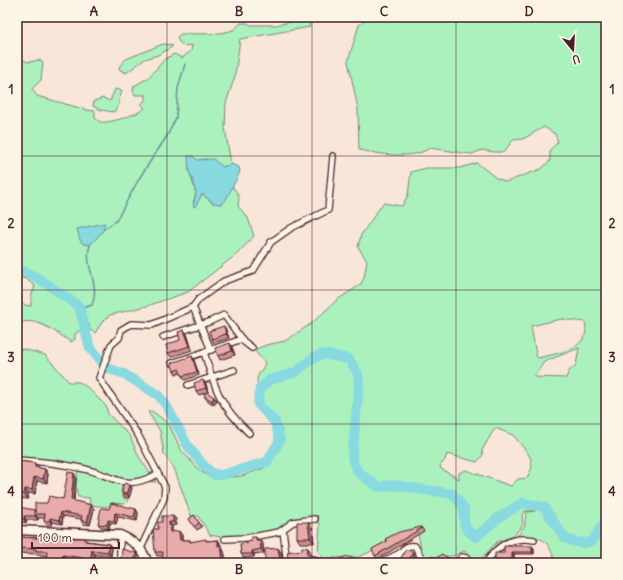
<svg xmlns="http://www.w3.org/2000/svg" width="623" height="580" viewBox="0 0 623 580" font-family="Delius,sans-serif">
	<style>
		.green { fill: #aaf1be; stroke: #7a8874; fill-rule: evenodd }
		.water { fill: #88dae0; stroke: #6f8f98 }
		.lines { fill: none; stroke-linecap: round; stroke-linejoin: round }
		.stream { stroke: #6f8f98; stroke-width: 1.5 }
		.river { stroke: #88dae0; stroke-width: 10 }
		.minor-casing { stroke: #4a1f2b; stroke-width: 8 }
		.secondary-casing { stroke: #4a1f2b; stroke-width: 11 }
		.minor { stroke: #fcf5e5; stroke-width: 5.5 }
		.secondary { stroke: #fcf5e5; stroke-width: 8 }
		.wall { fill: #c79391; stroke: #4a1f2b }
		.shaded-wall { fill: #a27876; stroke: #4a1f2b }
		.building { fill: #e7aba9; stroke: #4a1f2b }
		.grid { fill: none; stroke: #4a1f2b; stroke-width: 1; stroke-opacity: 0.55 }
		.neatline { fill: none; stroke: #4a1f2b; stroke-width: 1.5 }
		.grid-label { font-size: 13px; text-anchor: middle; font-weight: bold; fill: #4a1f2b }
	</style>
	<rect width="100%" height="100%" fill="#f8e6d9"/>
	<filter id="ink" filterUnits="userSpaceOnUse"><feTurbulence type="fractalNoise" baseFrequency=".025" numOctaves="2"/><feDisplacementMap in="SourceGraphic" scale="8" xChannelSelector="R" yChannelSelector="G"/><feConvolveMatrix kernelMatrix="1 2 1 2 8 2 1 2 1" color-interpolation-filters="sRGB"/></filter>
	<g filter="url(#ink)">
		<g class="green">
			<path d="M 369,17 L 606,17 L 606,563 L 559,563 L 555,561 C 546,535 542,538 517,537 L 525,525 L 526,512 L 535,511 L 525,511 L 522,515 L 523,524 L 514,536 L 497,542 L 479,561 C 473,559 471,554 464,551 L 453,556 L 423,557 L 417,529 L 359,557 L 323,558 L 318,551 L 320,523 L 293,520 L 275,533 L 226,538 L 210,535 L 198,516 L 191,516 L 174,468 L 164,454 L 160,431 L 148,412 L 152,411 L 169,424 L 181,450 L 200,471 L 214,479 L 242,476 L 264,468 L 275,457 L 283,443 L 282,430 L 276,419 L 261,401 L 262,391 C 252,377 259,377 265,363 L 254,350 L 266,345 L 285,341 L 312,323 L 337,300 L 360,285 L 364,278 L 367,261 L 358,247 L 361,235 L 383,203 L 402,206 L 408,195 L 411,172 L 426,168 L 460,168 L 477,163 L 496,178 L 506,182 L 541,169 L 550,161 L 550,150 L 558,142 L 555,134 L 544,127 L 523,139 L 513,140 L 504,152 L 494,152 L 482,150 L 472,154 L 463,153 L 430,148 C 413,160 379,154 359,150 L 358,109 L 348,61 L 359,25 ZM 561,319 L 585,322 C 592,349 558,353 538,358 L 536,355 L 531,326 ZM 579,348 L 576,365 L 569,371 L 566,378 L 534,377 L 544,362 ZM 495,428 L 513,435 L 527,452 L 531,459 L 532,467 L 527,478 L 518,479 L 511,486 L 466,470 L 459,473 L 459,479 L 441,469 L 440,466 L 445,460 L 447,454 L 477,462 L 483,455 L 482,450 Z"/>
			<path d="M 304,19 L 309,21 L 310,27 L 240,39 L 235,76 L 226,103 L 225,128 L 231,164 L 223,167 C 209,157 202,156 188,167 L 196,193 L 193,203 L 198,201 L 202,194 L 213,203 L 228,196 L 228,192 L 233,187 L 239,196 L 238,206 L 248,218 L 254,236 L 237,254 L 188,292 L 147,306 L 110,315 L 102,322 L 95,333 L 90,330 L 89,324 L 75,334 L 75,339 L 71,342 C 58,334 33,313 17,325 L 17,298 L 25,305 L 31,306 L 31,297 L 35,286 L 26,279 L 17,276 L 17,57 L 28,62 L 41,60 L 43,63 L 41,80 L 32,89 L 37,96 L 87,110 L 95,111 L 95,118 C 95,119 99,121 100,122 C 108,124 139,114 145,108 L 141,105 L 145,100 L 145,95 L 135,95 L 133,91 L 134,86 L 148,78 L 165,59 L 174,54 L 182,58 L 191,51 L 192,45 L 184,46 L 179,42 L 177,37 L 181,34 C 197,33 221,36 235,29 C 237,27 239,24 241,23 L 248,23 L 250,25 L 276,25 Z"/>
			<polygon points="163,44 172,45 172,47 158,55 145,59 126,73 120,70 119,67 126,59"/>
			<polygon points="115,89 122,91 119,100 119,105 114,112 101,110 93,106 94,101 103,98 110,101"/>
			<polygon points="23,349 45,355 69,382 79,382 87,387 106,406 108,414 130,436 139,457 156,482 138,481 123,485 121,491 123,498 129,500 124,504 113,503 107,507 89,505 90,498 78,497 76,488 78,466 33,458 17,457 17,350"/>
		</g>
		<g class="water">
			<polygon points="188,156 193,156 197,160 213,159 223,167 231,164 239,167 240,172 225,201 221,204 213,203 202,194 195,207 193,206 196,193 191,175 189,172"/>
			<polygon points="105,223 103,231 90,245 83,244 80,240 77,229"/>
		</g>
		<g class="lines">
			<g class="stream">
				<polyline points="104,229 116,221 140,177 167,136 176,118 178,88 185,64"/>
				<path d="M 80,309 L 92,305 C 101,284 83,266 90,245"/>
			</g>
			<path class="river" d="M 17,270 C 41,275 58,294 79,306 L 90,348 L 107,368 L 124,374 L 158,395 L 166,405 L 189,448 L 205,467 L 213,474 L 221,475 L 267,462 L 280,440 L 275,422 L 258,404 L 260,388 L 270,380 L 296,372 L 313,358 L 323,354 L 349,359 L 358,374 L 359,386 L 352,456 C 354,473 366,478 379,487 L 393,485 L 453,494 L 464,508 C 464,523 462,528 476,537 L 498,518 L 522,503 L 544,507 L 564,537 L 571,541 L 585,543 L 592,541 L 606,520"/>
			<defs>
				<g id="minor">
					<polyline points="193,307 211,350"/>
					<polyline points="163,337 209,322 224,315 243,341 252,348"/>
					<path d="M 204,352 C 215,389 220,406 249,433"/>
					<polyline points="172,363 242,339"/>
					<polyline points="188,385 234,370"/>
					<path d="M 17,460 C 39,461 63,464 85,469 C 118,477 122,492 158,474"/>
					<polyline points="283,530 287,563"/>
					<polyline points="120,535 120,563"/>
					<polyline points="225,539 246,538 279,532 293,522 315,519"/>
					<polyline points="141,548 164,498 165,487 138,435 99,378 111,345 119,338 121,330 131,324 152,325 193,307 199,299 224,281 253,271 271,242 291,228 328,210 333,156"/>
					<polyline points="340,563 346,560 356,563"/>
					<polyline points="380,563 400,553"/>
					<path d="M 396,563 C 399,553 404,544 415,546 L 424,563"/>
					<polyline points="456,563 462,557 466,558 470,563"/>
					<path d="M 486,563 C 497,545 513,536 534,540"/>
				</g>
				<path id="secondary" d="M 17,530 L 120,535 C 134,541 142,548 148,563"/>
			</defs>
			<use href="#minor" class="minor-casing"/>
			<use href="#secondary" class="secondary-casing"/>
			<use href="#minor" class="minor"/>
			<use href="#secondary" class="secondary"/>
		</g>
		<g class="wall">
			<polygon points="224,326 226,330 229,338 214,343 212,339"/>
			<polygon points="187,334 192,350 171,357 168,353"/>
			<polygon points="232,347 235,355 220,360 218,356"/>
			<polygon points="192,356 194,360 199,375 185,380 182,376 181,373 176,374 174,371"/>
			<polygon points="206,384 208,392 199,395 196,391"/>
			<polygon points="204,396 214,397 217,401 214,405 207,400"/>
			<polygon points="17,461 35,463 39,468 45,469 48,474 47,483 37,481 35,494 28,493 28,499 17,498"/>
			<polygon points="76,477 74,501 91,505 94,509 90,525 83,524 81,520 81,519 63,516 62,524 52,522 52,525 47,525 44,521 45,518 38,518 38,520 26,520 26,523 21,522 18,519 47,503 63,499"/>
			<polygon points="130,485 132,488 129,498 124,497 122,493"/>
			<polygon points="109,509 136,509 138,513 137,521 118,517 116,524 110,523 109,529 101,527 98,524"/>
			<polygon points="194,515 202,527 197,530 189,519"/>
			<polygon points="176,519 176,525 172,526 172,532 182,535 182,540 190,540 191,542 218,540 220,543 220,545 223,549 225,555 225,563 163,563 163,556 157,556 155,552 158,529 162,522"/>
			<polygon points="312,527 314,543 300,543 297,538"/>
			<polygon points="421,527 424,531 378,559 375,556"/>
			<polygon points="65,535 67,538 87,541 109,544 112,549 111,556 95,555 94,563 85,563 84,562 66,560 66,563 46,563 47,556 39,555 38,554 17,553 17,537 37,538 55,537"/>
			<polygon points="256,537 258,540 263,544 264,553 254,554 254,557 244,558 241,554 248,543"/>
			<polygon points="534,548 534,554 514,554 514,563 497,563 495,561 504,553"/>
		</g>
		<g class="shaded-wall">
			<polygon points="224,326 226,330 229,338 226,334"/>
			<polygon points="184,330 187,334 192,350 190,346"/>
			<polygon points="230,343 232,347 235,355 232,351"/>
			<polygon points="192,356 194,360 199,375 197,372"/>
			<polygon points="203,380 206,384 208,392 206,388"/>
			<polygon points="214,397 217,401 214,405 212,401"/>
			<polygon points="35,463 39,467 38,472 35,467"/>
			<polygon points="45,469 48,474 47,483 43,479"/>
			<polygon points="74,473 76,477 73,504 71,500"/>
			<polygon points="34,477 37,481 35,494 32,490"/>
			<polygon points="130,485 132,488 129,498 127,494"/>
			<polygon points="25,489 28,493 28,499 24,494"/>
			<polygon points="91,505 94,509 90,525 87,522"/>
			<polygon points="136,509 138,513 137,521 134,517"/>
			<polygon points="61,512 63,516 62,524 59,520"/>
			<polygon points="115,513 118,517 116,524 114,521"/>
			<polygon points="35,514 38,518 38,520 35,516"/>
			<polygon points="24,516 26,520 26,523 24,519"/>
			<polygon points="173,516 176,519 176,525 173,522"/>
			<polygon points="50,518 52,522 52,525 50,521"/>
			<polygon points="108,520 110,523 109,529 107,525"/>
			<polygon points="169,522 172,526 172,535 170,532"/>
			<polygon points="308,522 312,527 314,543 310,538"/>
			<polygon points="179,531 182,535 182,543 180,540"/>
			<polygon points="218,540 220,543 221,549 218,546"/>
			<polygon points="260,540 263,544 264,553 261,549"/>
			<polygon points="109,544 112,549 111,556 108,552"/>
			<polygon points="221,545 223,549 225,555 225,563 223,563"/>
			<polygon points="532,546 534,548 534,554 532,552"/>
			<polygon points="278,548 281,552 283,563 280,560"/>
			<polygon points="308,548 311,552 310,559 307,555"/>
			<polygon points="92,550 95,555 94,563 91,563 90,561"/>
			<polygon points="252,551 254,554 254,557 252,554"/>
			<polygon points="413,552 415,556 412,562 410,558"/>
			<polygon points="512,552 514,554 514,563 512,561"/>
			<polygon points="136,553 138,556 137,563 134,563"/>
			<polygon points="63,555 66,560 66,563 62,563"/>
			<polygon points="317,556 320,560 319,563 316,563"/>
			<polygon points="447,557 450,561 450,563 446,563 446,560"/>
		</g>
		<g class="building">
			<polygon points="224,326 226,334 212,339 209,331"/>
			<polygon points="184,330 190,346 168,353 166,345 180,340 178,332"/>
			<polygon points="230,343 232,351 218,356 215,348"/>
			<polygon points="192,356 197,372 182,376 179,369 174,371 171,363"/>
			<polygon points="203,380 206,388 196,391 194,383"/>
			<polygon points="207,392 214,397 212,401 204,396"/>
			<polygon points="17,461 35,463 35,467 45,469 43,479 34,477 32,490 25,489 24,494 17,494"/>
			<polygon points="68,472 74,473 71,500 91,505 87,522 81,520 82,516 61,512 59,520 50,518 50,521 44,521 45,514 35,514 35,516 24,516 24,519 18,519 18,507 35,510 35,513 35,503 47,503 49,496 63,499"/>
			<polygon points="125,483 130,485 127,494 122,493 123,485"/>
			<polygon points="111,503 136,509 134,517 115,513 114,521 108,520 107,525 98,524 101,508 109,509"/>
			<polygon points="194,515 199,523 194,527 189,519"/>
			<polygon points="162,516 173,516 173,522 169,522 170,532 179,531 180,540 190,540 190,542 206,539 206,541 218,540 218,546 221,545 222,552 223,563 169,563 169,562 162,562 163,552 155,552 153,529 158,529 158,522 162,522"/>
			<polygon points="297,522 308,522 310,538 297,538"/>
			<polygon points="421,527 422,528 375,556 372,549 387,541 385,539 399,532"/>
			<polygon points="56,534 65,535 65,538 85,538 85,541 109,544 108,552 92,550 90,561 83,560 83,558 63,555 62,563 53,562 53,563 46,563 47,551 36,551 36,549 17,548 17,537 37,538 37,536 55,537"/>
			<polygon points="251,537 256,537 256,540 260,540 261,549 252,551 252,554 241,554 240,544 248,543 248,541 251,541"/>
			<polygon points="504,546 532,546 532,552 512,552 512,561 495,561 495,553 504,553"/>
			<polygon points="302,547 308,548 307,555 317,556 316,563 265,563 265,549 278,548 280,560 284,563 288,560 287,552 302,550"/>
			<polygon points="122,549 136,553 134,563 128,562 128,563 118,563 121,562"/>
			<polygon points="406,549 413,552 410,558 418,562 417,563 398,563"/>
			<polygon points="441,554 447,557 446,560 448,560 446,563 428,563 431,556 438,559"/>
			<polygon points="111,557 113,557 116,563 110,563"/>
		</g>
	</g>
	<path class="grid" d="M 167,17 L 167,563M 312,17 L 312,563M 456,17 L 456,563M 17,156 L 606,156M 17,290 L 606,290M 17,424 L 606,424"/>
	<rect width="623" height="580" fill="none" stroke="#fcf5e5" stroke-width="44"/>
	<g transform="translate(573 50) rotate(162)" stroke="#fcf5e5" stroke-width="3" paint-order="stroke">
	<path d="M0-3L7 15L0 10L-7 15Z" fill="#4a1f2b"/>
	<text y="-6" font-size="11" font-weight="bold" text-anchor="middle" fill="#4a1f2b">U</text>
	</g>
	<path d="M32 542v6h87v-6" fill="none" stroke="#4a1f2b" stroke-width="2"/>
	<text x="38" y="542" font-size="12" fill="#4a1f2b" stroke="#fcf5e5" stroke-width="3" paint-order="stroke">100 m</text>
	<rect x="22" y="22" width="579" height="536" class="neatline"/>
	<g class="grid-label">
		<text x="94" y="16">A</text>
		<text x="239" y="16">B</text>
		<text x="384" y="16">C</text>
		<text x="529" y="16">D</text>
		<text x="11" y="94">1</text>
		<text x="612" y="94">1</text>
		<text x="11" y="228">2</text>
		<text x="612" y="228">2</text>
		<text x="11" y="362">3</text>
		<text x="612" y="362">3</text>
		<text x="11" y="496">4</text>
		<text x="612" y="496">4</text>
		<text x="94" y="574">A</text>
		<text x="239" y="574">B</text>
		<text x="384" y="574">C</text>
		<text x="529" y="574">D</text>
	</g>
</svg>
